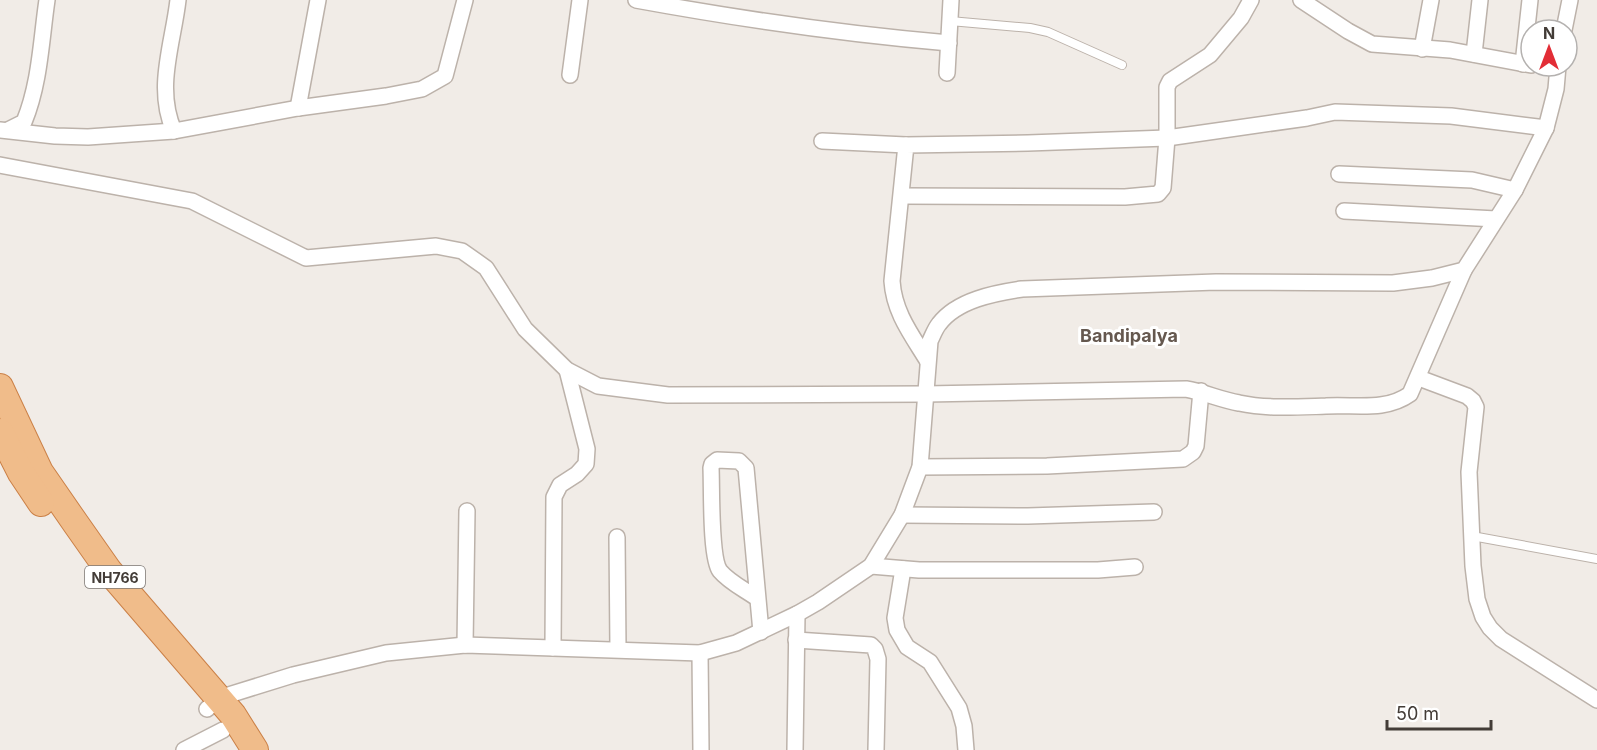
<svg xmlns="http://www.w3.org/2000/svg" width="1597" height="750" viewBox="0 0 1597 750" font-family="Inter,sans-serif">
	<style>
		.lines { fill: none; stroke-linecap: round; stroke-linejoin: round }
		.service-casing { stroke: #bcb2aa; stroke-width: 10 }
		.minor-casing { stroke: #bcb2aa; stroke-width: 18 }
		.trunk-casing { stroke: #cb8047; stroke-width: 28 }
		.service { stroke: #fff; stroke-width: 8 }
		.minor { stroke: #fff; stroke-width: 15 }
		.trunk { stroke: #f0bc8a; stroke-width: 26 }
		.labels { text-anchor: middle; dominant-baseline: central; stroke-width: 6; stroke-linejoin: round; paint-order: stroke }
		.shield { fill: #fff; stroke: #7b7673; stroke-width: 1.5 }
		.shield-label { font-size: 14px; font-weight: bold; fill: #433c37 }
		.quarter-label { font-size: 18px; font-weight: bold; fill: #65584f; stroke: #fff }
	</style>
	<rect width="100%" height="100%" fill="#f1ece7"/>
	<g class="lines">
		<defs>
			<g id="service">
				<polyline points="950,21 1030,28 1048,32 1122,65"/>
				<polyline points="1472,536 1597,559"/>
			</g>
			<g id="minor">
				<path d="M 636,0 C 740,19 843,34 949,43"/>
				<polyline points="1301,0 1348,31 1372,44 1450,50 1531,65"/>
				<polyline points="1564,30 1570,0"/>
				<polyline points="1422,49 1431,0"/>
				<polyline points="1474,54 1480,0"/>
				<polyline points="1523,64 1530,0"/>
				<polyline points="947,73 951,0"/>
				<polyline points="570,75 580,0"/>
				<polyline points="298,108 318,0"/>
				<polyline points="0,130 55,136 88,137 174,131 298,108 386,96 422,89 445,76 465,0"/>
				<path d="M 8,130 L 24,122 C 40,83 41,41 47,0"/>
				<path d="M 174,131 C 155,88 173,44 178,0"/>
				<polyline points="822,141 906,145"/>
				<path d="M 0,165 L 192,201 L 306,258 L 436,246 L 462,251 L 486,268 L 525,329 L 567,370 L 598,386 L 668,395 L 926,394 L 1186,389 C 1204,392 1221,400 1239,403 C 1268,409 1296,407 1326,406 C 1354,404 1385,412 1410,394 L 1464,270"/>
				<polyline points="1339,174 1472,180 1515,190"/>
				<polyline points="902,196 1125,197 1158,194 1163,188 1167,138 1167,87 1170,81 1210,55 1241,18 1251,0"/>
				<polyline points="1344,211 1496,219"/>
				<path d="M 927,360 C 911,334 894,312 892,281 L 906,145 L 1028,143 L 1167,138 L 1307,118 L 1335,112 L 1451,116 L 1546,128"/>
				<polyline points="1419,378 1467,396 1473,401 1476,407 1469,472 1473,566 1477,599 1483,617 1490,628 1501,639 1597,700"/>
				<polyline points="920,467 1047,466 1183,459 1193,452 1196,446 1201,391"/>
				<polyline points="902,515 1028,516 1154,512"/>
				<polyline points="617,537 618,649"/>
				<polyline points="871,566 919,570 1098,570 1135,567"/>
				<polyline points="903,569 895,618 897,630 907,647 930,662 959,708 964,726 966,750"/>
				<path d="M 758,599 C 746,590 730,583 720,571 C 710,558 712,488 711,468 L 712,464 L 717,460 L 739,461 L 746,468 L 761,632"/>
				<polyline points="796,640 871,645 875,649 878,659 876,750"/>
				<polyline points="465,645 467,511"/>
				<polyline points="553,648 554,497 560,485 577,474 586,464 587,449 567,370"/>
				<polyline points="700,653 701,750"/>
				<path d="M 207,709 L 219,698 L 293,675 L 386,653 L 465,645 L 700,653 L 736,643 L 797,614 L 818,602 L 871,566 L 902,515 L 920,467 L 930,341 C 933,335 935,329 939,324 C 957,300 995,293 1022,289 L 1216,282 L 1393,283 L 1432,278 L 1464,270 L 1515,190 L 1546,128 L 1556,89 L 1558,66"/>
				<polyline points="184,750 223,730"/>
				<polyline points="795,750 797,614"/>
			</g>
			<g id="trunk">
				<polyline points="0,387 40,472 76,524 109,571 233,715 255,750"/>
				<polyline points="0,432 21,473 41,503"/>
			</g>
		</defs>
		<use href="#service" class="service-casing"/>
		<use href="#minor" class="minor-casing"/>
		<use href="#trunk" class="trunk-casing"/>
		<use href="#service" class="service"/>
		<use href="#minor" class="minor"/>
		<use href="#trunk" class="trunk"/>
	</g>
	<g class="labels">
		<rect class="shield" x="85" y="566" width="60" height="22" rx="4.5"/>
		<g class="shield-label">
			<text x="115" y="577">NH766</text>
		</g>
		<g class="quarter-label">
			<text x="1129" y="335">Bandipalya</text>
		</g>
	</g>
	<g transform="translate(1549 48)"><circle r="28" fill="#ffffff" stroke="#b4b1af" stroke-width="1.5"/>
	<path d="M0-4.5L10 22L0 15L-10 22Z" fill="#e22d36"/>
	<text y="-9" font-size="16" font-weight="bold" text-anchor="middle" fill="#433c37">N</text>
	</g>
	<path d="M1387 720v9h104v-9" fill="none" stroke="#433c37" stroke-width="3"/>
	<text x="1396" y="720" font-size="18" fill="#433c37" stroke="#ffffff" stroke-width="4.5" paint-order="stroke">50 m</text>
</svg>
